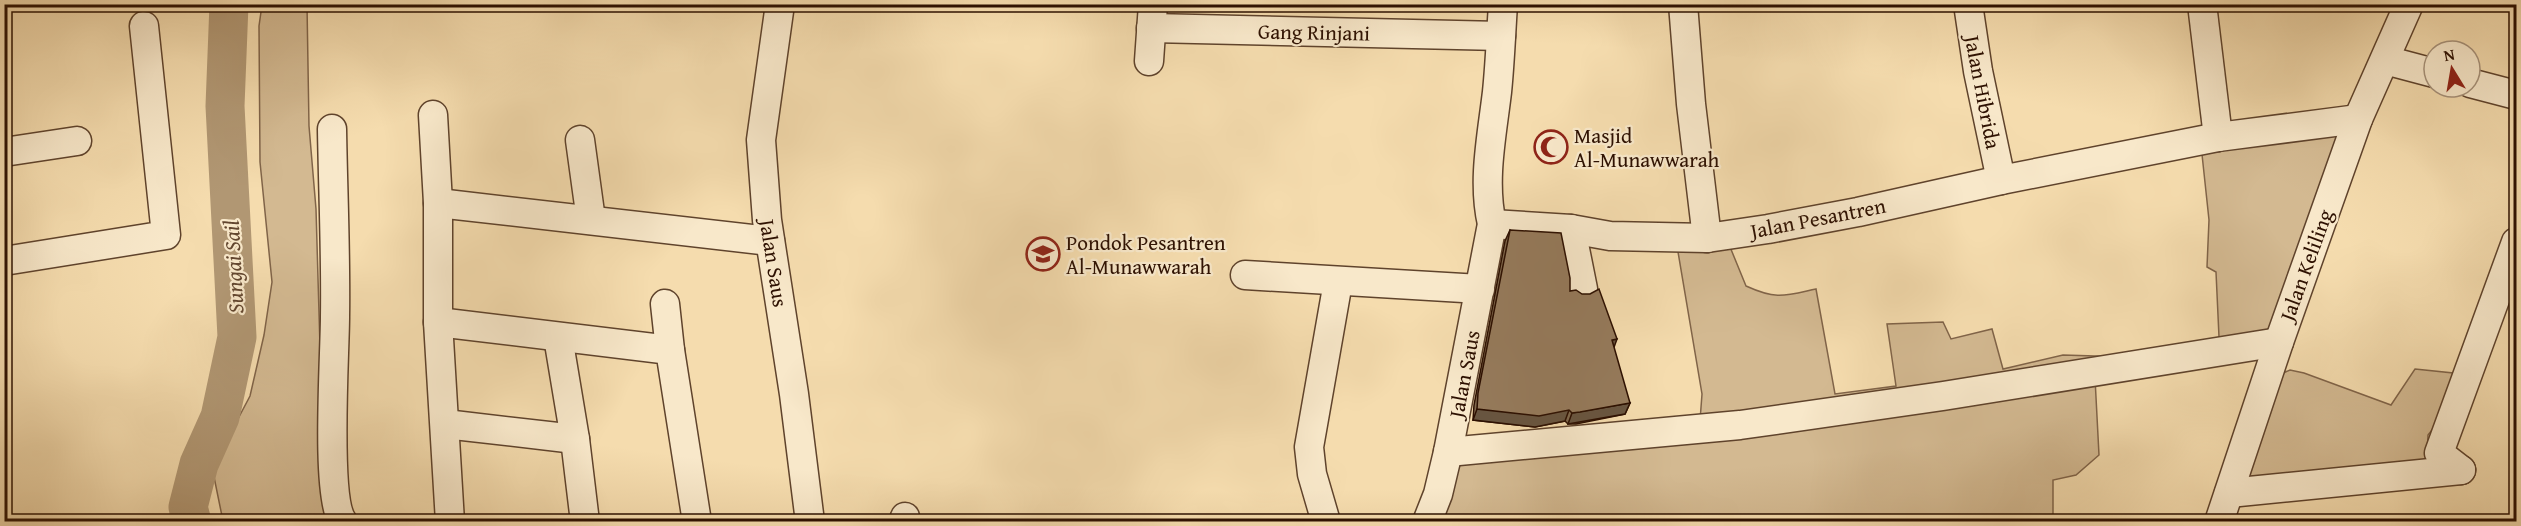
<svg xmlns="http://www.w3.org/2000/svg" width="2521" height="526" viewBox="0 0 2521 526" font-family="'Gentium Book Plus',serif">
	<style>
		.green { fill: #d3b991; stroke: #806449; stroke-width: 1.5 }
		.lines { fill: none; stroke-linecap: round; stroke-linejoin: round }
		.river { stroke: #b19773; stroke-width: 39 }
		.minor-casing { stroke: #5f432c; stroke-width: 31 }
		.minor { stroke: #f8e8ca; stroke-width: 28 }
		.wall { fill: #80694e; stroke: #2d1001; stroke-width: 1.5 }
		.shaded-wall { fill: #685540; stroke: #2d1001; stroke-width: 1.5 }
		.building { fill: #957a5b; stroke: #2d1001; stroke-width: 1.5 }
		.labels { text-anchor: middle; dominant-baseline: central; stroke-width: 4.5; stroke-linejoin: round; paint-order: stroke }
		.street-label { font-size: 21px; fill: #2d1001; stroke: #f8e8ca }
		.poi-label { font-size: 21px; fill: #2d1001; stroke: #f8e8ca; text-anchor: start }
		.water-label { font-size: 22px; font-style: italic; fill: #62462f; stroke: #f8e8ca }
	</style>
	<rect width="100%" height="100%" fill="#f5dcae"/>
	<filter id="stains"><feTurbulence type="fractalNoise" baseFrequency=".00333" numOctaves="4"/><feColorMatrix values="0 0 0 0 .2 0 0 0 0 .09 0 0 0 0 .02 0 0 0 .5 -.17"/></filter>
	<radialGradient id="worn" r=".72"><stop offset=".6" stop-color="#630" stop-opacity="0"/><stop offset="1" stop-color="#630" stop-opacity=".3"/></radialGradient>
	<g class="green">
		<polygon points="262,5 307,5 309,126 316,209 324,486 329,521 223,521 213,472 221,451 250,396 264,335 272,282 260,162 259,26"/>
		<polygon points="2340,128 2276,333 2219,337 2216,272 2207,267 2209,220 2201,145"/>
		<path d="M 1728,242 L 1746,286 C 1777,300 1784,296 1816,289 L 1835,394 L 1896,386 L 1887,324 L 1943,322 L 1951,339 L 1992,329 L 2003,369 L 2063,355 L 2126,357 L 2095,378 L 2099,455 L 2076,475 L 2053,480 L 2053,521 L 1443,522 L 1447,509 L 1455,457 L 1699,434 L 1702,394 L 1677,246 Z"/>
		<polygon points="2415,369 2453,373 2440,420 2428,435 2427,463 2236,487 2276,376 2290,370 2304,373 2391,405"/>
	</g>
	<g class="lines">
		<polyline class="river" points="192,522 188,507 199,464 220,417 237,337 225,106 229,4"/>
		<defs>
			<g id="minor">
				<polyline points="780,4 761,140 767,220 794,394 810,522"/>
				<polyline points="1683,4 1691,104 1707,238"/>
				<polyline points="1968,4 1978,71 2001,180"/>
				<polyline points="2202,4 2218,137"/>
				<polyline points="1151,28 1501,36"/>
				<polyline points="2385,60 2434,73"/>
				<polyline points="1149,61 1153,4"/>
				<polyline points="2470,83 2516,95"/>
				<polyline points="433,115 438,203"/>
				<path d="M 332,129 C 333,192 336,255 335,317 C 335,354 325,498 343,522"/>
				<polyline points="580,140 591,220"/>
				<polyline points="4,152 77,141"/>
				<polyline points="1492,224 1571,229 1610,236 1707,238 1768,229 1858,212 2001,180 2218,137 2358,119"/>
				<polyline points="1571,229 1583,289"/>
				<polyline points="4,261 166,235 144,26"/>
				<polyline points="1245,275 1480,289"/>
				<polyline points="665,304 670,350"/>
				<polyline points="438,322 670,350 697,522"/>
				<polyline points="558,337 575,439 585,522"/>
				<polyline points="445,424 575,439"/>
				<polyline points="1448,452 1740,425 1943,396 2279,342"/>
				<polyline points="2461,470 2439,453 2516,242"/>
				<polyline points="2229,493 2461,470"/>
				<polyline points="905,517 906,522"/>
				<polyline points="450,522 438,322 438,203 770,241"/>
				<polyline points="1326,522 1312,474 1309,447 1338,282"/>
				<path d="M 1427,522 L 1438,494 L 1448,452 L 1492,224 C 1482,181 1492,135 1497,92 C 1500,63 1501,34 1503,4"/>
				<polyline points="2219,522 2279,342 2358,119 2409,4"/>
			</g>
		</defs>
		<use href="#minor" class="minor-casing"/>
		<use href="#minor" class="minor"/>
	</g>
	<polygon class="wall" points="1510,230 1570,291 1630,403 1625,414 1576,424 1568,424 1565,421 1535,427 1473,420 1474,405 1505,241"/>
	<g class="shaded-wall">
		<polygon points="1617,339 1613,350 1612,340"/>
		<polygon points="1630,403 1625,414 1568,424 1572,413"/>
		<polygon points="1477,409 1569,410 1565,421 1535,427 1473,420"/>
	</g>
	<polygon class="building" points="1510,230 1561,233 1570,278 1570,291 1576,290 1582,294 1590,294 1599,289 1617,339 1612,340 1630,403 1580,412 1572,413 1569,410 1539,416 1477,409 1478,393"/>
	<defs>
		<symbol id="mosque-ring" viewBox="-11 -11 22 22"><circle r="9.5" fill="#f8e8ca" stroke="#8f2418" stroke-width="1.5"/><path d="M3.5-4.9A6 6 0 1 0 3.5 4.9A5 5 0 1 1 3.5-4.9Z" fill="#8f2418"/></symbol>
		<symbol id="school-ring" viewBox="-11 -11 22 22"><circle r="9.5" fill="#f8e8ca" stroke="#8f2418" stroke-width="1.5"/><path d="M0-5L7-2L0 1L-7-2ZM-4 1L0 2.5L4 1V4Q0 6-4 4Z" fill="#8f2418"/></symbol>
	</defs>
	<g fill-rule="evenodd">
		<use href="#mosque-ring" x="1532" y="128" width="38" height="38"/>
		<use href="#school-ring" x="1024" y="235" width="38" height="38"/>
	</g>
	<g class="labels">
		<g class="street-label">
			<text transform="translate(1314 32) rotate(1)">Gang Rinjani</text>
			<text transform="translate(1983 92) rotate(79)">Jalan Hibrida</text>
			<text transform="translate(1818 218) rotate(-11)">Jalan Pesantren</text>
			<text transform="translate(774 263) rotate(81)">Jalan Saus</text>
			<text transform="translate(2306 265) rotate(-70)">Jalan Keliling</text>
			<text transform="translate(1464 374) rotate(-79)">Jalan Saus</text>
		</g>
		<g class="poi-label">
			<text x="1574" y="135">Masjid<tspan x="1574" dy="24">Al-Munawwarah</tspan></text>
			<text x="1066" y="242">Pondok Pesantren<tspan x="1066" dy="24">Al-Munawwarah</tspan></text>
		</g>
		<g class="water-label">
			<text transform="translate(233 267) rotate(-93)">Sungai Sail</text>
		</g>
	</g>
	<rect width="2521" height="526" fill="none" stroke="#f5dcae" stroke-width="24"/>
	<rect x="6" y="6" width="2509" height="514" fill="none" stroke="#2d1001" stroke-width="3"/>
	<rect x="12" y="12" width="2497" height="502" fill="none" stroke="#2d1001" stroke-width="1.5"/>
	<g transform="translate(2452 69) rotate(349)"><circle r="28" fill="#f8e8ca" stroke="#a7927a" stroke-width="1.5"/>
	<path d="M0-4.5L10 22L0 15L-10 22Z" fill="#8f2418"/>
	<text y="-9" font-size="16" font-weight="bold" text-anchor="middle" fill="#2d1001">N</text>
	</g>
	<rect width="100%" height="100%" filter="url(#stains)"/>
	<rect width="100%" height="100%" fill="url(#worn)"/>
</svg>
